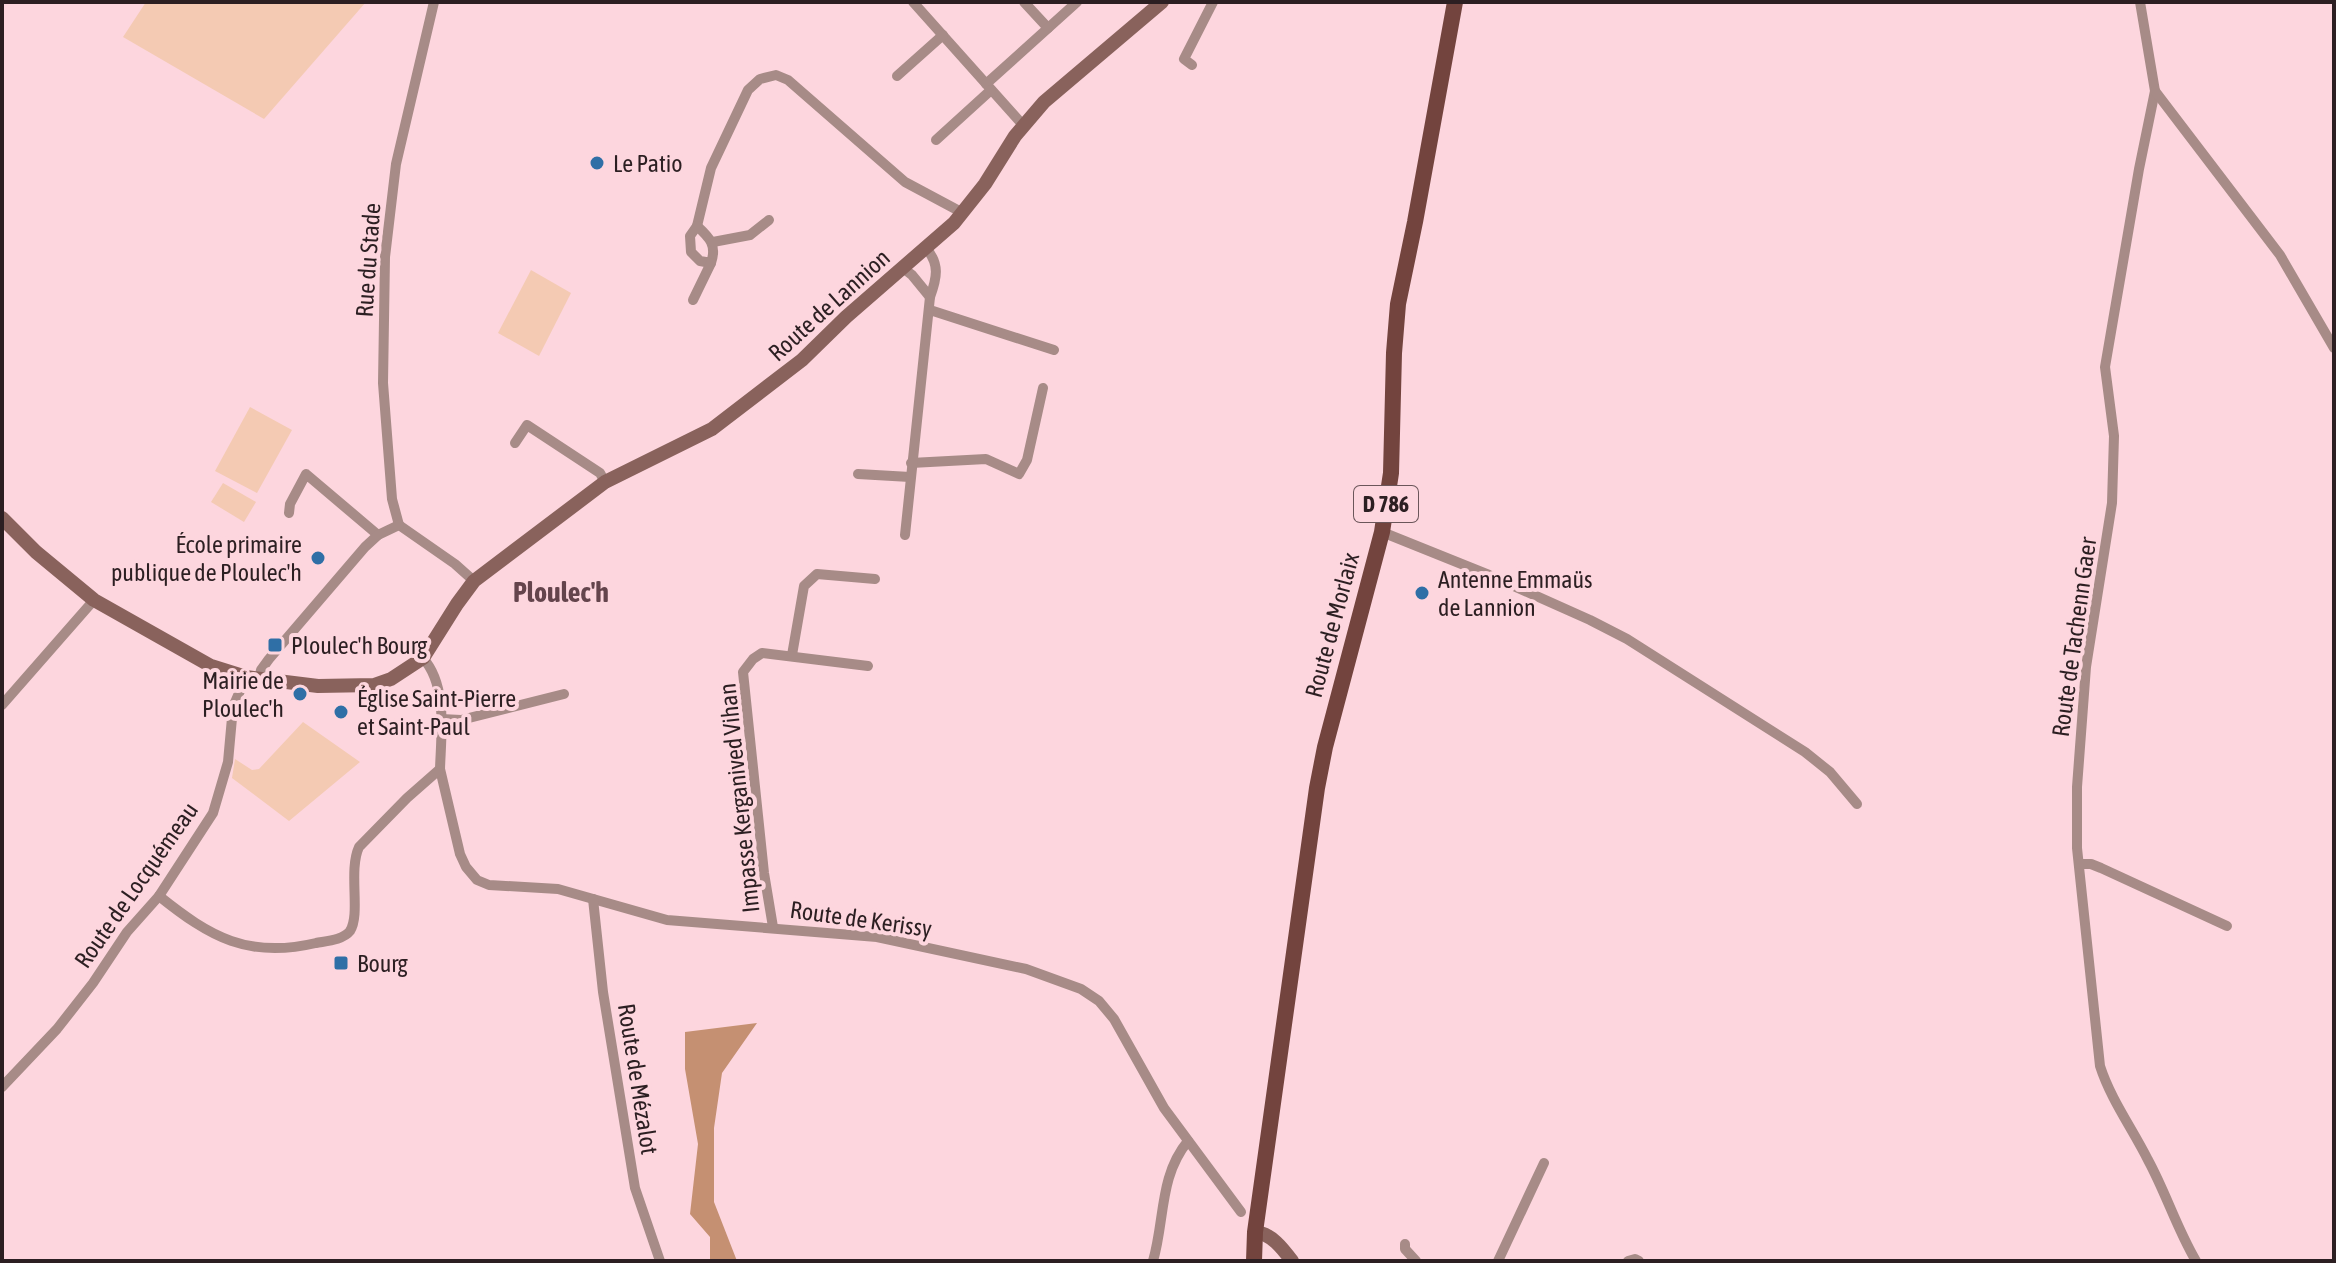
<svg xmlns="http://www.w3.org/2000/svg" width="2336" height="1263" viewBox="0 0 2336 1263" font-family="'Asap Condensed',sans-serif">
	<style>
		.green { fill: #f4cab3 }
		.forest { fill: #c59072 }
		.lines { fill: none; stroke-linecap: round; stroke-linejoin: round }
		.street { stroke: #a78b87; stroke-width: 10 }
		.secondary { stroke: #89625c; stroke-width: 14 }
		.primary { stroke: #73443e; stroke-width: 16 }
		.poi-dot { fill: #2f6fa6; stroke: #fdd6de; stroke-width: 3 }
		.labels { text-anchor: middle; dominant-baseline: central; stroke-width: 8; stroke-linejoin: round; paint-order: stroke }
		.shield { fill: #fdd6de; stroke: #6b565a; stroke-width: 2 }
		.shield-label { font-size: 22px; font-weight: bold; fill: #2c1f22 }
		.poi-label { font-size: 24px; fill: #2c1f22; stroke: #fdd6de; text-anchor: start }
		.street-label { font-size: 24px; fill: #2c1f22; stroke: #fdd6de }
		.quarter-label { font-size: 28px; font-weight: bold; fill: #64444c; stroke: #fdd6de }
	</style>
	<rect width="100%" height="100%" fill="#fdd6de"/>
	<g class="green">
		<polygon points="146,2 366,2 264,119 123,37"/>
		<polygon points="531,270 571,293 539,356 498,333"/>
		<polygon points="250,407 292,430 257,493 215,471"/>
		<polygon points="223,483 256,502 244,522 211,502"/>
		<polygon points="303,722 360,762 289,821 232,778 235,759 252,770 259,769"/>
	</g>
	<polygon class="forest" points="757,1023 722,1073 714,1128 714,1202 737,1261 710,1261 710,1237 690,1214 698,1144 685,1069 685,1032"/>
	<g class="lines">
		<g class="street">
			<polyline points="913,2 1023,125"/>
			<polyline points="1024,2 1048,28"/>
			<path d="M 2140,2 L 2155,91 L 2139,169 L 2105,367 L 2114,436 L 2112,503 L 2086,667 L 2077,787 L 2077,848 L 2100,1066 C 2111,1100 2132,1128 2148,1160 C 2166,1193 2177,1229 2196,1261"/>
			<polyline points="1192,65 1184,59 1213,2"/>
			<polyline points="897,76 943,35"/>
			<polyline points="986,84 1077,2"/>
			<polyline points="2155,91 2280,255 2334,348"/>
			<polyline points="936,140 991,90"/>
			<polyline points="697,226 711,168 748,90 760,79 776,75 788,80 905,182 963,213"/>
			<path d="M 697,226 C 710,238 717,245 711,263 L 700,261 L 691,252 L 690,236 Z"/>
			<polyline points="713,242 750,235 769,220"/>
			<polyline points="903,268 912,275 930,297"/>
			<polyline points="693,300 711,263"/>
			<polyline points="930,310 1054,350"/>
			<polyline points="515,443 527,425 600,473 605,482"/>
			<polyline points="911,463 986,459 1019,474 1027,460 1043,388"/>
			<polyline points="858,474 910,477"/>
			<polyline points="289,513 290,504 306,474 378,535"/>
			<polyline points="399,525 392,499 383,383 385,257 396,164 434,2"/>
			<polyline points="399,525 455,564 474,581"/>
			<polyline points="1382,532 1489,575 1590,620 1627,639 1805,752 1830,772 1857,804"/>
			<path d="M 905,535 L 930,297 C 937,278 940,264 926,248"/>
			<polyline points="792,655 804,586 817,574 875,579"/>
			<polyline points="259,679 261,670 269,659 365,547 378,535 399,525"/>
			<polyline points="2,705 94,600"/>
			<polyline points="441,719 461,720 564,694"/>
			<polyline points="440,769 460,854 466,867 477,880 489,885 558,889 667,920 877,937 1026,969 1081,989 1099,1001 1114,1019 1164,1108 1241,1212"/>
			<polyline points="2079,864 2091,864 2101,868 2227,926"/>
			<path d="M 159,896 C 210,937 248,959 316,943 C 326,941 343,940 350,931 C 361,914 348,871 359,847 L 407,798 L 440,769 C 441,735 448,686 423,658"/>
			<polyline points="593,899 603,992 635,1188 660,1261"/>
			<polyline points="773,927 764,873 743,672 753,659 762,653 868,666"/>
			<polyline points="2,1087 57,1029 93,983 127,932 159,896 213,813 228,762 233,707 246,677"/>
			<polyline points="1405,1244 1405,1249 1416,1261"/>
			<path d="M 1153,1261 C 1165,1220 1159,1176 1188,1141"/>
			<polyline points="1498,1261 1544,1163"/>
			<polyline points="1628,1261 1635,1259 1639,1261"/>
		</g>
		<g class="secondary">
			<polyline points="2,518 36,552 94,600 211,666 246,677 318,686 374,685 391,679 423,658 457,604 474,581 605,482 712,429 802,360 846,317 954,223 985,184 1015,136 1044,102 1162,2"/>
			<path d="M 1255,1232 C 1271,1233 1283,1249 1292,1261"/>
		</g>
		<polyline class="primary" points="1254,1261 1255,1232 1317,788 1325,747 1382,532 1391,473 1394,353 1398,304 1415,222 1455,2"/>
	</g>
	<g class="poi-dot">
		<circle cx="597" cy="163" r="8"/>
		<circle cx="318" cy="558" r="8"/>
		<circle cx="1422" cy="593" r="8"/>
		<rect x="267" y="637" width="16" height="16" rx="4"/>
		<circle cx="300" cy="694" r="8"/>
		<circle cx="341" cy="712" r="8"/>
		<rect x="333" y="955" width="16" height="16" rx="4"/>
	</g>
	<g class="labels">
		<rect class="shield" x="1354" y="486" width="64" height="36" rx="6"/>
		<g class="shield-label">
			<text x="1386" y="504">D 786</text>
		</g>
		<g class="poi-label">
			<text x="613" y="163">Le Patio</text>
			<text x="302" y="544" text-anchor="end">École primaire<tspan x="302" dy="28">publique de Ploulec'h</tspan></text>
			<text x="1438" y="579">Antenne Emmaüs<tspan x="1438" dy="28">de Lannion</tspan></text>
			<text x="291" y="645">Ploulec'h Bourg</text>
			<text x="284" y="680" text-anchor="end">Mairie de<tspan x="284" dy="28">Ploulec'h</tspan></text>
			<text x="357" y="698">Église Saint-Pierre<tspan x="357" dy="28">et Saint-Paul</tspan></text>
			<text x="357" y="963">Bourg</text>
		</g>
		<g class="street-label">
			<text transform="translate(368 260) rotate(-86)">Rue du Stade</text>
			<text transform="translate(829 305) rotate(-42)">Route de Lannion</text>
			<text transform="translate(1332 625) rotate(-75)">Route de Morlaix</text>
			<text transform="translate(2074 637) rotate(-82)">Route de Tachenn Gaer</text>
			<text transform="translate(739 798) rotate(-96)">Impasse Kerganived Vihan</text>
			<text transform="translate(136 885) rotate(-55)">Route de Locquémeau</text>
			<text transform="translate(861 919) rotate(8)">Route de Kerissy</text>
			<text transform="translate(638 1079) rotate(81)">Route de Mézalot</text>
		</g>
		<g class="quarter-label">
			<text x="561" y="592">Ploulec'h</text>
		</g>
	</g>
	<rect width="2336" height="1263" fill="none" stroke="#2c1f22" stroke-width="8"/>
</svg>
